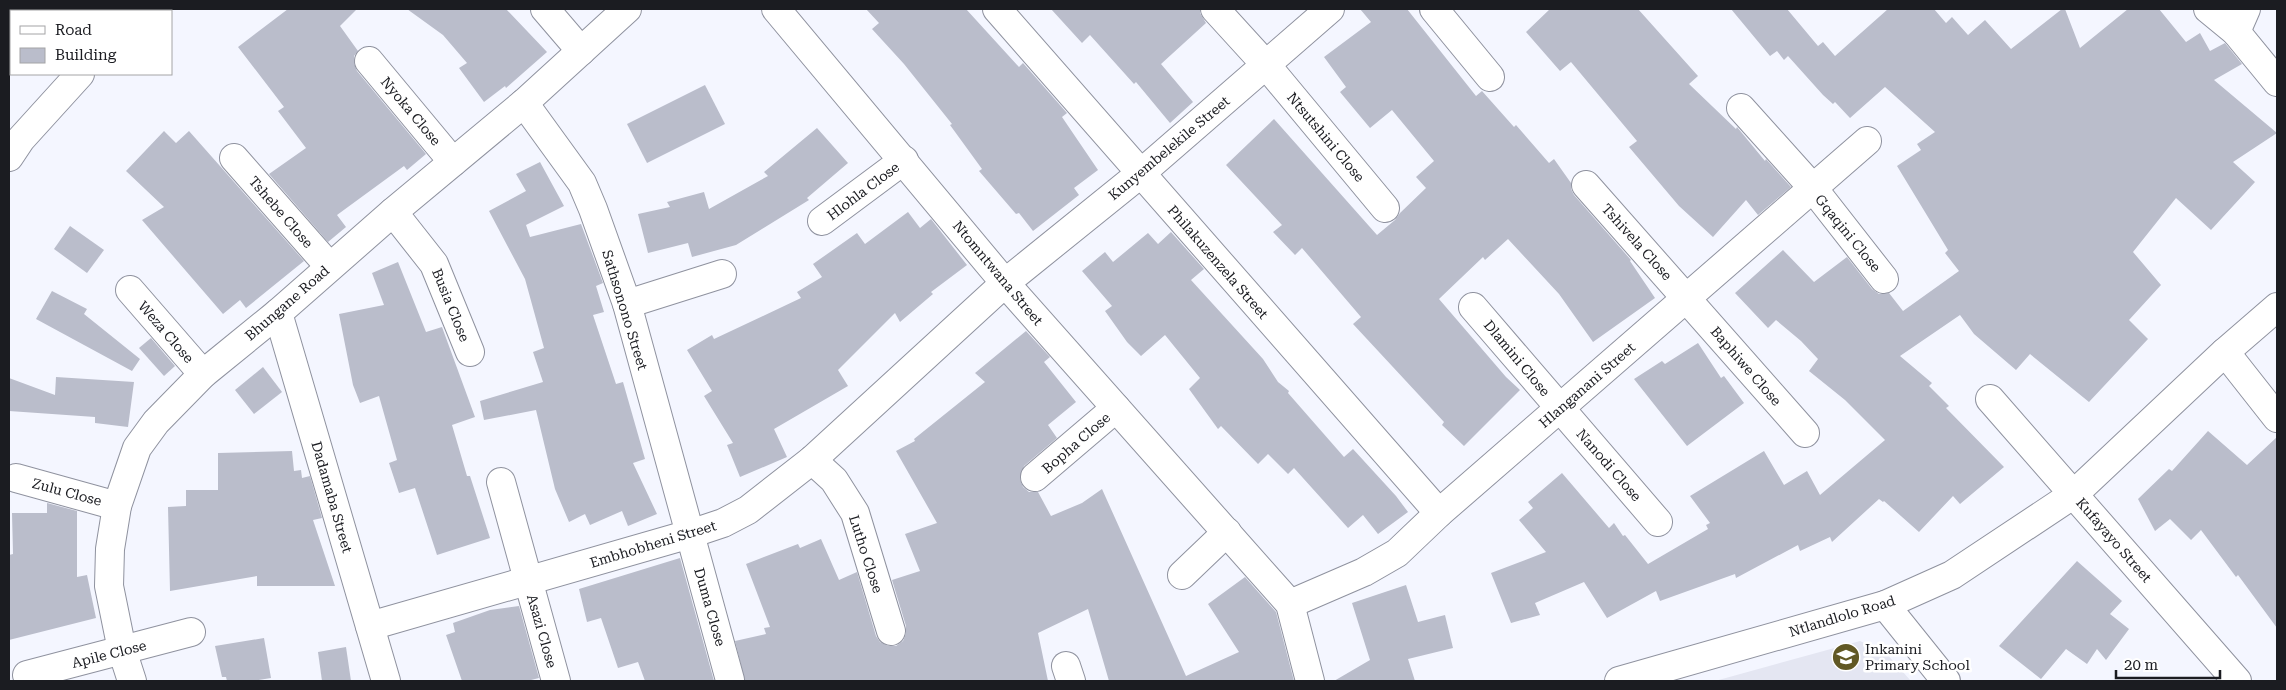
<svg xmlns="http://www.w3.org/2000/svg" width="2286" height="690" viewBox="0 0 2286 690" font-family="'Roboto Serif',serif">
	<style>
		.built { fill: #e4e6f2 }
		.building { fill: #babdcb }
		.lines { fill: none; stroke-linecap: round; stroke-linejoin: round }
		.street-casing { stroke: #8f929f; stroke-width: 30 }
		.secondary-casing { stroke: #8f929f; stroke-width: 30 }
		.street { stroke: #fff; stroke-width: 28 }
		.secondary { stroke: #fff; stroke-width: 28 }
		.labels { text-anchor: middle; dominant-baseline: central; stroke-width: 5; stroke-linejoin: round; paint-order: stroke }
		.street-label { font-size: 14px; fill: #1b1c21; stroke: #fff }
		.poi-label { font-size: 14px; fill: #1b1c21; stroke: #fff; text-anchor: start }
	</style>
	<rect width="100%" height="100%" fill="#f4f6ff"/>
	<polygon class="built" points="1860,641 1885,652 1911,681 1715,681"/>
	<g class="building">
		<polygon points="288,9 357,9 340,26 358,51 354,56 354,63 357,71 426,154 407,170 404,166 337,215 346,227 328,242 269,174 306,148 278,111 284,107 238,47"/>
		<polygon points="407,9 506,9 547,52 506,88 505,86 484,102 459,68 467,63 443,35"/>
		<polygon points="866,9 966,9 1019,67 1023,63 1067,113 1062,117 1098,170 1074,188 1079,195 1033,231 1019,213 1016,214 979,171 982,169 950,125 952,124 904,64 872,29 879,23"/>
		<polygon points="1051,9 1200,9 1200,13 1206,23 1161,64 1193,102 1170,123 1136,82 1134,84 1090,35 1082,43"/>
		<polygon points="1360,9 1407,9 1476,96 1482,91 1514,127 1516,125 1549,163 1554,159 1571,183 1571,189 1574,195 1631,260 1630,261 1655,298 1593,342 1559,294 1508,239 1485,260 1483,257 1439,299 1506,377 1520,390 1464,446 1442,425 1444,422 1353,324 1361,317 1302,248 1295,255 1273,232 1282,225 1226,165 1274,119 1377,235 1395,220 1400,213 1426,188 1416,177 1434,161 1392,110 1370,128 1340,92 1346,87 1324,57 1371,22"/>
		<polygon points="1550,9 1638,9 1698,76 1689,84 1736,129 1737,127 1765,161 1766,159 1791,187 1758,215 1746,200 1713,237 1679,206 1629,147 1637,141 1571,62 1560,71 1526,32"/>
		<polygon points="1731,9 1787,9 1818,46 1823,42 1835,56 1888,9 1934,9 1946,23 1952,17 1968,35 1985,20 2011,49 2062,9 2065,9 2080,48 2128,9 2159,9 2186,42 2200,33 2210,51 2225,43 2242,64 2214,80 2277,133 2233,162 2255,182 2211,230 2176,198 2133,252 2161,285 2129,320 2148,339 2089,402 2030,354 2016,370 1974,334 1960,315 1900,356 1932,383 1929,386 1949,406 1946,408 2004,467 1960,504 1953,496 1919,532 1884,501 1883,502 1879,499 1832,542 1830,537 1800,551 1798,545 1736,578 1735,574 1660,601 1656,591 1607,618 1584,582 1535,603 1540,615 1511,623 1491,573 1546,552 1519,520 1533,508 1528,502 1562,473 1609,528 1614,523 1623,536 1625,535 1648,564 1708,529 1706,525 1710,523 1690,496 1764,451 1784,485 1807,471 1820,495 1885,440 1845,400 1809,371 1818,359 1801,341 1776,320 1768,328 1735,293 1783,250 1814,282 1847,257 1872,289 1879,294 1889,293 1903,311 1959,271 1945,253 1948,250 1897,166 1921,150 1917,144 1935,132 1885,87 1850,118 1835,102 1833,104 1823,95 1788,56 1784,60 1777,51 1770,56"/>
		<polygon points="705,85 725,124 647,163 627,124"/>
		<polygon points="817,128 848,163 807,198 809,200 736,245 692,257 688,243 648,253 638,214 670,207 667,202 704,192 709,209 768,176 764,172"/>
		<polygon points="164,131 176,143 189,131 304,261 246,308 240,300 223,314 142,220 164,207 126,171"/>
		<polygon points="540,162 564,206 526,225 530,237 581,224 603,283 596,286 604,312 593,315 616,384 623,382 645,459 633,463 657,514 628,526 622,511 590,525 585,514 569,522 555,489 536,410 484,420 480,401 543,382 533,352 544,348 525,279 489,211 526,191 516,174"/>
		<polygon points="908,212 920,228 931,219 967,265 931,292 933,294 900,322 895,313 838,370 848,386 774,429 787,457 740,477 727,445 733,443 704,396 712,391 687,350 712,335 714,339 801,298 797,292 822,277 813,264 857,233 865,244"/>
		<polygon points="70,226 104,250 87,273 54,249"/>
		<polygon points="1171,232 1204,269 1191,280 1263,359 1278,382 1289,391 1288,393 1344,457 1353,449 1396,496 1408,512 1378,534 1363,515 1348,528 1294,468 1288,474 1268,454 1258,464 1221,426 1218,429 1189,389 1200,378 1165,335 1141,356 1127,342 1105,311 1112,306 1082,271 1105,252 1113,262 1148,233 1158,244"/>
		<polygon points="398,262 426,332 442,327 475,417 452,425 467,476 470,476 490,538 437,555 415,488 399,493 389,463 397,460 379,396 360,403 353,385 339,314 384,305 372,273"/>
		<polygon points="52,291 87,309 84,314 140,359 132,371 36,319"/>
		<polygon points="1026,331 1050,357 1044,362 1076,402 1048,425 1057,438 1024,466 1020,479 1023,487 1029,492 1038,492 1051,516 1082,503 1102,489 1186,676 1239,652 1208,604 1245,577 1276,612 1294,681 1109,681 1088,609 1038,633 1048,681 745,681 735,641 766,634 764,628 770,627 746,564 798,544 800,548 821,539 839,580 857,572 876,636 880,642 888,646 896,646 903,641 906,634 906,626 892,580 920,571 905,534 937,523 896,451 915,441 914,439 985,382 975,373"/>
		<polygon points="151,338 175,366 164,376 139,348"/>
		<polygon points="1698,343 1721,378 1724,376 1744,403 1687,446 1634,379 1662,361 1665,364"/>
		<polygon points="263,367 282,392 254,414 235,390"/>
		<polygon points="56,377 134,382 128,427 95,423 95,417 9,411 9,378 55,395"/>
		<polygon points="2208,431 2247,465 2277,437 2277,628 2238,575 2236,577 2201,530 2191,540 2170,519 2155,531 2138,499 2169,469 2172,471"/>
		<polygon points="292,451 294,471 301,470 302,478 310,476 322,518 313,520 335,586 257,586 257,576 170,591 168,507 186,506 186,490 218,490 218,453"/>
		<polygon points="47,503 77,511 77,577 87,575 96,618 9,640 9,555 13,554 12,513 47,513"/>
		<polygon points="680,558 714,681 645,681 638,662 618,668 601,618 587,622 579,589"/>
		<polygon points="2077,561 2122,601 2110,614 2129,629 2106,660 2097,649 2087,664 2066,649 2041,679 1999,646"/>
		<polygon points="1406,585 1418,622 1445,615 1453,648 1408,659 1415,681 1334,681 1370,660 1352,603"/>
		<polygon points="519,606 539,678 527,681 462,681 446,635 455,632 453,623 490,610"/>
		<polygon points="264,638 271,678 252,681 227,681 226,677 222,677 215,646"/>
		<polygon points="346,647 351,681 322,681 318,652"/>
	</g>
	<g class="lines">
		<defs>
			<g id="street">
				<polyline points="545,9 581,51"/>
				<polyline points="776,9 1005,283 1290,604 1310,681"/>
				<polyline points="997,9 1439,513"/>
				<polyline points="1215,9 1267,66 1385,208"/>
				<polyline points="1434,9 1490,77"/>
				<polyline points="2208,9 2236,32 2277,82"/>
				<polyline points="2236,32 2246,9"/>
				<polyline points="369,61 453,162"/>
				<polyline points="524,103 582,183 593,209 627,304 730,680"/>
				<polyline points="1741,108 1812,187 1884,279"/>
				<polyline points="234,158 329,266"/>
				<polyline points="1586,185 1805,433"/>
				<polyline points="393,212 434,264 470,352"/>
				<polyline points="822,221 904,160"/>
				<polyline points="130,290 203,374"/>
				<polyline points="627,304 722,274"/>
				<polyline points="1473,307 1658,522"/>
				<polyline points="278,313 386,681"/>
				<polyline points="2225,352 2277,418"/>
				<polyline points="1990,399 2237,681"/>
				<polyline points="812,460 834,480 855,513 891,631"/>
				<polyline points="1035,477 1116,408"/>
				<polyline points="16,478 117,506"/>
				<polyline points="501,482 556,681"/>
				<polyline points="1182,575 1227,532"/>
				<polyline points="1290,604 1364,572 1397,553 1439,513 1867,141"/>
				<polyline points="1885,605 1946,681"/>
				<polyline points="370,626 690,534 723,523 748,510 812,460 1005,283 1140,174 1330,9"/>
				<polyline points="1066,666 1071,681"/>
				<polyline points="27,675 191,632"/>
				<polyline points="132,681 122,650 109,586 110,549 117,506 137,448 156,422 203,374 278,313 393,212 524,103 627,9"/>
				<polyline points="1619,681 1885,605 1952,575 2074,494 2225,352 2277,307"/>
			</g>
			<g id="secondary">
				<polyline points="148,11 151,9"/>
				<polyline points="9,157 21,139 80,74"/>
			</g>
		</defs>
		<use href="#street" class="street-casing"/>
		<use href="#secondary" class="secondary-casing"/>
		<use href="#street" class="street"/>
		<use href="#secondary" class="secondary"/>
	</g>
	<defs>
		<symbol id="school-disc" viewBox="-11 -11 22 22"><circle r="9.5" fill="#615824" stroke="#fff"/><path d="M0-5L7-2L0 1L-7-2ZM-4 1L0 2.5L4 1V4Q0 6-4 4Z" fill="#fff"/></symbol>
	</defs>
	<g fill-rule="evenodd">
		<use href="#school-disc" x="1830" y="641" width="32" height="32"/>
	</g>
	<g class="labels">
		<g class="street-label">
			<text transform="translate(411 111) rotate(50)">Nyoka Close</text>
			<text transform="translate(1326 137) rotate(50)">Ntsutshini Close</text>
			<text transform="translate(1169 148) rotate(-40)">Kunyembelekile Street</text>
			<text transform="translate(863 191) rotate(-37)">Hlohla Close</text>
			<text transform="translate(281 212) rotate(49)">Tshebe Close</text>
			<text transform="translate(1848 233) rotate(51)">Gqaqini Close</text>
			<text transform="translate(1637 242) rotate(48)">Tshivela Close</text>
			<text transform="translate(1218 262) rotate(49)">Philakuzenzela Street</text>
			<text transform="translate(998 273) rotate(50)">Ntomntwana Street</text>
			<text transform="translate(287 303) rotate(-41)">Bhungane Road</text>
			<text transform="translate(451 305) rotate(68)">Busia Close</text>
			<text transform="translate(625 310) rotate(73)">Sathsonono Street</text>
			<text transform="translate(166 332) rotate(49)">Weza Close</text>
			<text transform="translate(1517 358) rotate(50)">Dlamini Close</text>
			<text transform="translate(1746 366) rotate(49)">Baphiwe Close</text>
			<text transform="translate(1587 385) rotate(-41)">Hlanganani Street</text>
			<text transform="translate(1076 443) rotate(-41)">Bopha Close</text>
			<text transform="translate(1609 465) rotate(49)">Nanodi Close</text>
			<text transform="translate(67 492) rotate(15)">Zulu Close</text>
			<text transform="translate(332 497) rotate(74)">Dadamaba Street</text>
			<text transform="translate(2114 540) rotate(49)">Kufayayo Street</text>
			<text transform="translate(653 544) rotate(-17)">Embhobheni Street</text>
			<text transform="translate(866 554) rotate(72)">Lutho Close</text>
			<text transform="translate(710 607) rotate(74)">Duma Close</text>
			<text transform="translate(1842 616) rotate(-17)">Ntlandlolo Road</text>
			<text transform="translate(542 631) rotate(74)">Asazi Close</text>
			<text transform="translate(109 654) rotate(-14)">Apile Close</text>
		</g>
		<g class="poi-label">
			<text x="1865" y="649">Inkanini<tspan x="1865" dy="16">Primary School</tspan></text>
		</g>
	</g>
	<rect width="2286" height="690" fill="none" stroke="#1b1c21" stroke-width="20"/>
	<rect x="10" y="10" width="162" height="65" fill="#ffffff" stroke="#a4a4a6"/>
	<rect x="20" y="26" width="25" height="8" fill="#ffffff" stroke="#a4a4a6"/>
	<text x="55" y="35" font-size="15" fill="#1b1c21">Road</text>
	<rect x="20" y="48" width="25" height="15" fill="#babdcb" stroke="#a4a4a6"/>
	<text x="55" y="60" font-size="15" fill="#1b1c21">Building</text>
	<path d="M2116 670v8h104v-8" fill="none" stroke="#1b1c21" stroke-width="2.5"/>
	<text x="2124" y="670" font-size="15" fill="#1b1c21" stroke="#ffffff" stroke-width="4" paint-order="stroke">20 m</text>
</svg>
